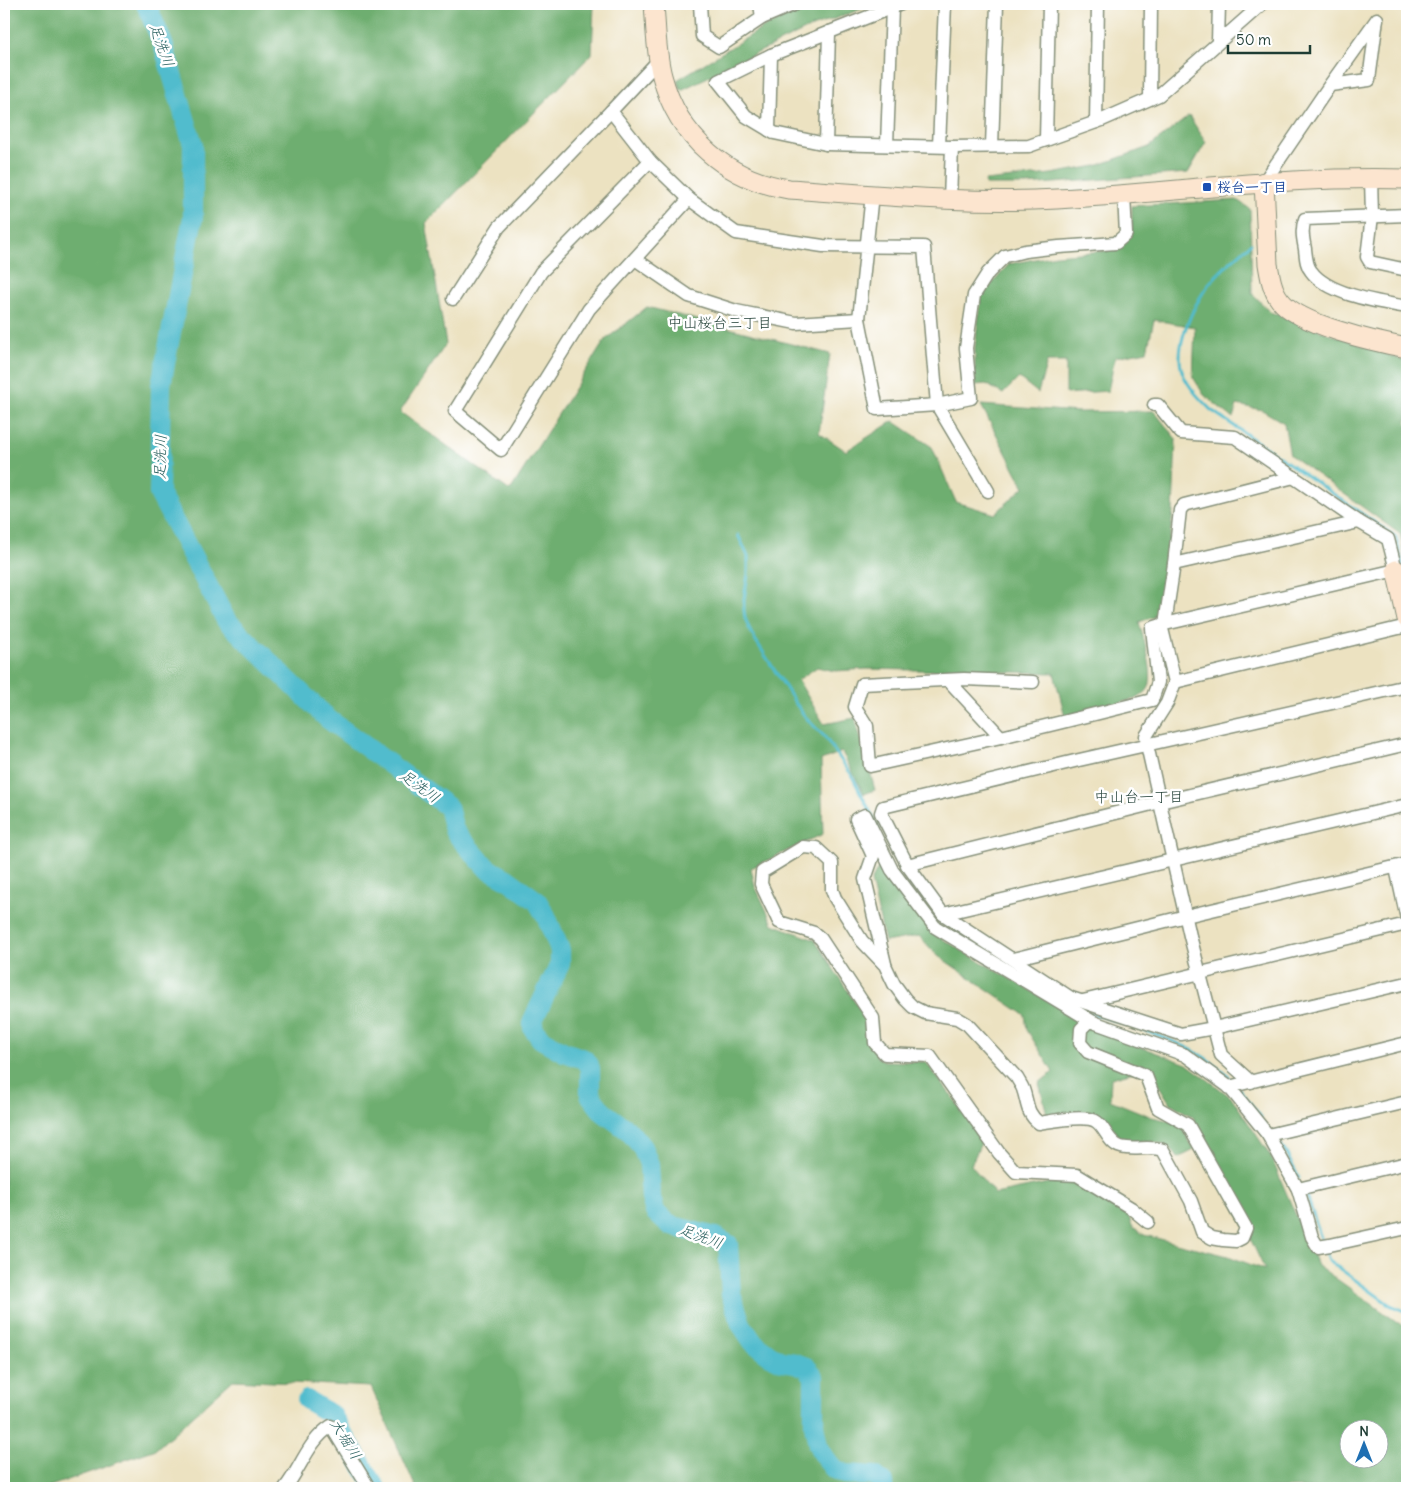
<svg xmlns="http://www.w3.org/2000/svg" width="1411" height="1492" viewBox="0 0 1411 1492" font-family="Delius,'Klee One',sans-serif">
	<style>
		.forest { fill: #6eae70; stroke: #467652; fill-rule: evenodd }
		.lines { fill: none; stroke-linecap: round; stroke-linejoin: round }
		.stream { stroke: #51bccd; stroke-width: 3 }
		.river { stroke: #51bccd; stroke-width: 20 }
		.street-casing { stroke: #86907a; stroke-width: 15 }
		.secondary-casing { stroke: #86907a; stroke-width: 21 }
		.street { stroke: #fff; stroke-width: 12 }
		.secondary { stroke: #fce5cf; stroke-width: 19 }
		.transit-dot { fill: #1a4fb4; stroke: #fff; stroke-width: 2 }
		.labels { text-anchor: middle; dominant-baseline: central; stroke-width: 5; stroke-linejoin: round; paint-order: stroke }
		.transit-label { font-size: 14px; font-weight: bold; fill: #164399; stroke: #fff; text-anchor: start }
		.water-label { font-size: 15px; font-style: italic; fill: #2e6362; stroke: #fff }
		.neighbourhood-label { font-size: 15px; fill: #1f3d34; stroke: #fff }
	</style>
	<rect width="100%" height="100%" fill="#fff"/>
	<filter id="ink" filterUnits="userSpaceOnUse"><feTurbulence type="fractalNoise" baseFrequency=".02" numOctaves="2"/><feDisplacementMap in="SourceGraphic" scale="10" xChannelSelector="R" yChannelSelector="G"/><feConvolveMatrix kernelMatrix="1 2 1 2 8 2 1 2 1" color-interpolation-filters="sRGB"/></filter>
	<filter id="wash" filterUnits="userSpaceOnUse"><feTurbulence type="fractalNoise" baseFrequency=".0096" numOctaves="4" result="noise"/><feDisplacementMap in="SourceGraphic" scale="20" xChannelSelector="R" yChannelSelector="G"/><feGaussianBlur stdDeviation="1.12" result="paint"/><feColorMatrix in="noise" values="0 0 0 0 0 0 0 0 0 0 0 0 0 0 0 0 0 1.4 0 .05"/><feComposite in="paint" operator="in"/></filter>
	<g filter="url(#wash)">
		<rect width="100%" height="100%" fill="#ece2c1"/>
		<g class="forest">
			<path d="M 4,4 L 594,4 L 592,54 L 426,223 L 446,344 L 400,412 L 510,491 L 605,340 L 647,307 L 830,354 L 819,433 L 846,451 L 893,421 L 932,447 L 956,502 L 995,514 L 1024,487 L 981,405 L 1079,412 L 1154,411 L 1176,439 L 1173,512 L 1160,615 L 1139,622 C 1143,638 1156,675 1148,689 C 1145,694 1140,696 1135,699 L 1065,716 L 1054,673 L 867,669 L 835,671 L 817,667 L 798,680 L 824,724 L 855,718 L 875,790 L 864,794 L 842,752 L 821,760 L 823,834 L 751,868 L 755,886 L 773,924 L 815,940 L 867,1021 L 873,1047 L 877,1057 L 885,1061 L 926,1062 L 963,1111 L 981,1143 L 971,1165 L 995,1194 L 1053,1182 L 1078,1181 L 1127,1211 L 1132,1226 L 1144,1235 L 1228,1256 L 1265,1270 L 1193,1117 L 1170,1103 L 1148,1068 L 1111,1078 L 1110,1100 L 1152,1117 L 1174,1122 L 1181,1126 L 1194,1150 L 1178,1158 C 1165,1137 1146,1142 1124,1141 C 1115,1134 1111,1124 1102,1118 C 1086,1108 1065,1113 1047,1114 L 1039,1083 L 1053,1072 L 1027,1030 L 1025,1015 L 938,956 L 919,936 L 885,942 L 871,881 L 882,861 L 932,933 L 1103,1033 L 1187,1064 L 1232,1098 L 1271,1157 L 1317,1265 L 1407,1329 L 1407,1488 L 416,1488 L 371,1387 L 233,1380 L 156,1449 L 45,1488 L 4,1488 ZM 1348,1430 L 1378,1430 L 1378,1460 L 1348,1460 Z"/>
			<polygon points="815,4 876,4 809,28 681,90 677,80 766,26"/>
			<polygon points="1189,116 1206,142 1188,173 1026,185 985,185 985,181 1051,174 1096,166 1149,147"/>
			<polygon points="1237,200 1250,209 1252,293 1270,312 1407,362 1407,565 1400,534 1290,455 1284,423 1262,410 1237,405 1233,418 1204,395 1193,377 1195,327 1154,320 1147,351 1115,357 1108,391 1066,394 1066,362 1047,362 1038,393 1019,378 1003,394 986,384 975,385 975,347 981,297 1009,264 1056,255 1117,250 1132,235 1132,206"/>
		</g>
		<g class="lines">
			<g class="stream">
				<path d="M 1251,243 C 1239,255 1219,271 1209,284 C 1194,305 1172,347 1183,374 C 1189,388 1200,399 1211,410 L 1396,537 L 1403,567"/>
				<polyline points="738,535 748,556 748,574 744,599 744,610 745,618 751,633 796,704 807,719 824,736 851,774 879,829"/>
				<path d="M 1087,1012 C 1134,1028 1200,1042 1233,1082"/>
				<polyline points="1238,1088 1261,1117"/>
				<polyline points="1278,1140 1285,1151 1299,1178"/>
				<polyline points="1305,1190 1323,1244"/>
				<polyline points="1325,1250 1329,1261 1390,1305 1407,1312"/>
			</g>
			<g class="river">
				<polyline points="146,4 163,44 193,145 193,217 161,385 159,493 226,620 328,719 448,807 454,830 460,838 487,868 507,879 537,901 546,916 560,950 560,964 533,1020 533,1028 541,1039 564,1052 584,1059 590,1068 590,1095 603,1112 629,1131 642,1147 649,1164 651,1198 655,1212 669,1225 715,1237 728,1244 731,1294 741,1324 753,1342 770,1355 782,1361 795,1363 806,1367 814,1376 814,1425 818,1445 823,1455 833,1468 845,1474 875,1476 884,1483 884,1488"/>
				<polyline points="307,1400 332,1415 376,1488"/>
			</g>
		</g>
	</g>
	<g filter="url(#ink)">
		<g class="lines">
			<defs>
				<g id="street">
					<polyline points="700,4 702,36 719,47 762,18 795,4"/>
					<polyline points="760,4 762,18"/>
					<polyline points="901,4 771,55 718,81 746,116 774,133 826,144 952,147 1029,146 1102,120 1159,95 1262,4"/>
					<polyline points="1218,42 1219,4"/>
					<polyline points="659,60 611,111 650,161 541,272 455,411 501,450 589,309 689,199 736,233 823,246 924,247 937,405 877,409 859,319 872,194"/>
					<polyline points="1150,98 1151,4"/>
					<polyline points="1096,122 1098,4"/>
					<polyline points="769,130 771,55"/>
					<polyline points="1046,140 1049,4"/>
					<polyline points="826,144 829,32"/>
					<polyline points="887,145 892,7"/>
					<polyline points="939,146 945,4"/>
					<polyline points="992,146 997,4"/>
					<polyline points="650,161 689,199"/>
					<polyline points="1371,178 1372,216 1367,257 1370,262 1407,270"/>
					<polyline points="1264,182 1330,85 1377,19 1369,80 1330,85"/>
					<polyline points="950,199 952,147"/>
					<path d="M 1407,215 L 1305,219 C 1301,230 1303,238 1305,249 C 1306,257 1306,265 1311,271 C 1328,295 1380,302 1407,307"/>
					<polyline points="635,259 689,296 736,311 796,323 859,319"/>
					<polyline points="453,299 499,227 611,111"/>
					<polyline points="988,491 937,405 971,398 966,348 974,295 988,273 1005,256 1025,251 1059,247 1116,243 1126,234 1124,195"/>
					<polyline points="1174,564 1359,522"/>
					<polyline points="1165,624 1174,564 1180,510 1184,505 1294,477"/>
					<polyline points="1161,625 1175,682 1167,703 1146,736 1147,745 1190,936 1221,1055 1251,1082"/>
					<polyline points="948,680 1001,737"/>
					<polyline points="1033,682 964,679 862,684 855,707 867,726 870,766 1001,737 1152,700 1158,682 1152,628 1165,624 1396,570 1388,539 1359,522 1235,437 1181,433 1158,405 1154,405"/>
					<polyline points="1175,682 1407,626"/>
					<polyline points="1407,686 1079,760 883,807 881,813 908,866 943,914 1071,998 1181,1034 1214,1028 1407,983"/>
					<polyline points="907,865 1160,802 1407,744"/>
					<polyline points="1396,868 1407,919"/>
					<polyline points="943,914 1407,805"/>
					<polyline points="1013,959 1186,916 1407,864"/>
					<polyline points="885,964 865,879 873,856 856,819 865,815 892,870 935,927 1093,1022"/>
					<polyline points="1083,1001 1407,924"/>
					<polyline points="1229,1087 1407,1043"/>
					<polyline points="1268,1135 1407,1102"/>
					<polyline points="1298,1189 1407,1163"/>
					<path d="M 1148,1222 L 1131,1208 L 1077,1175 L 1016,1172 L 999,1153 L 930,1056 L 885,1054 L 875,1043 L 873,1018 L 821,939 L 814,933 L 779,922 L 761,884 L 762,872 L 803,847 L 816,848 L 832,863 L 832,890 L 835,898 L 862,941 L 885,965 L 894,984 L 905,999 L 913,1007 L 925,1013 L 957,1018 L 967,1024 L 1017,1078 C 1019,1082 1022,1086 1023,1089 C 1028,1103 1026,1113 1039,1123 C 1052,1121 1087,1114 1097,1122 C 1106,1129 1109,1144 1121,1147 C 1135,1151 1149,1145 1163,1150 L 1191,1201 L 1202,1232 L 1212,1238 L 1223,1240 L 1236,1241 L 1242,1238 L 1246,1228 L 1188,1125 L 1158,1108 L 1146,1076 L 1140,1073 L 1088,1052 L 1080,1043 L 1081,1029 L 1088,1022 L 1093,1022 L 1185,1055 L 1229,1087 L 1268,1135 L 1298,1189 L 1312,1237 L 1318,1247 L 1330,1245 L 1407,1228"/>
					<path d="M 285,1488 C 301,1468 308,1441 331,1426 L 369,1488"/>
				</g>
				<g id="secondary">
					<path d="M 654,4 C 656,28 656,53 662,76 C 678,137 727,180 789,189 C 878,195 968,204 1057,199 C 1174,193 1290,175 1407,179"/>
					<path d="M 1264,182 L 1268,264 C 1270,276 1272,290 1280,300 C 1299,325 1376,342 1407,348"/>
					<polyline points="1396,570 1407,619"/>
				</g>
			</defs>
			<use href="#street" class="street-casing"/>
			<use href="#secondary" class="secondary-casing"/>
			<use href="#street" class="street"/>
			<use href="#secondary" class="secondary"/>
		</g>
	</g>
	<rect class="transit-dot" x="1202" y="182" width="10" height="10" rx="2.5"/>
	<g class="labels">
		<g class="transit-label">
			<text x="1217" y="187">桜台一丁目</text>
		</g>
		<g class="water-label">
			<text transform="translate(162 45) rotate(70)">足洗川</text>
			<text transform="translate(160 457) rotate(-89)">足洗川</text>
			<text transform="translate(420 786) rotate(36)">足洗川</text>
			<text transform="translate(701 1236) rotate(20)">足洗川</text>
			<text transform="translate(346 1439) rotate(58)">大堀川</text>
		</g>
		<g class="neighbourhood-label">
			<text x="720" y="322">中山桜台三丁目</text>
			<text x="1139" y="796">中山台一丁目</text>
		</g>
	</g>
	<rect width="1411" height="1492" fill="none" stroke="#fff" stroke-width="20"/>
	<g transform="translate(1364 1444)"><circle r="24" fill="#ffffff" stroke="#a5b1ae"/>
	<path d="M0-4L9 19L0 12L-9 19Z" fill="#1f6fb2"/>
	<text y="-8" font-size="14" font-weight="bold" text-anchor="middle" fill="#1f3d34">N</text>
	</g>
	<path d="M1228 45v8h82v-8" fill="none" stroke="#1f3d34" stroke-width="2.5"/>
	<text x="1236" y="45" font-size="15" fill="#1f3d34" stroke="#ffffff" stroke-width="4" paint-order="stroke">50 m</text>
</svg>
